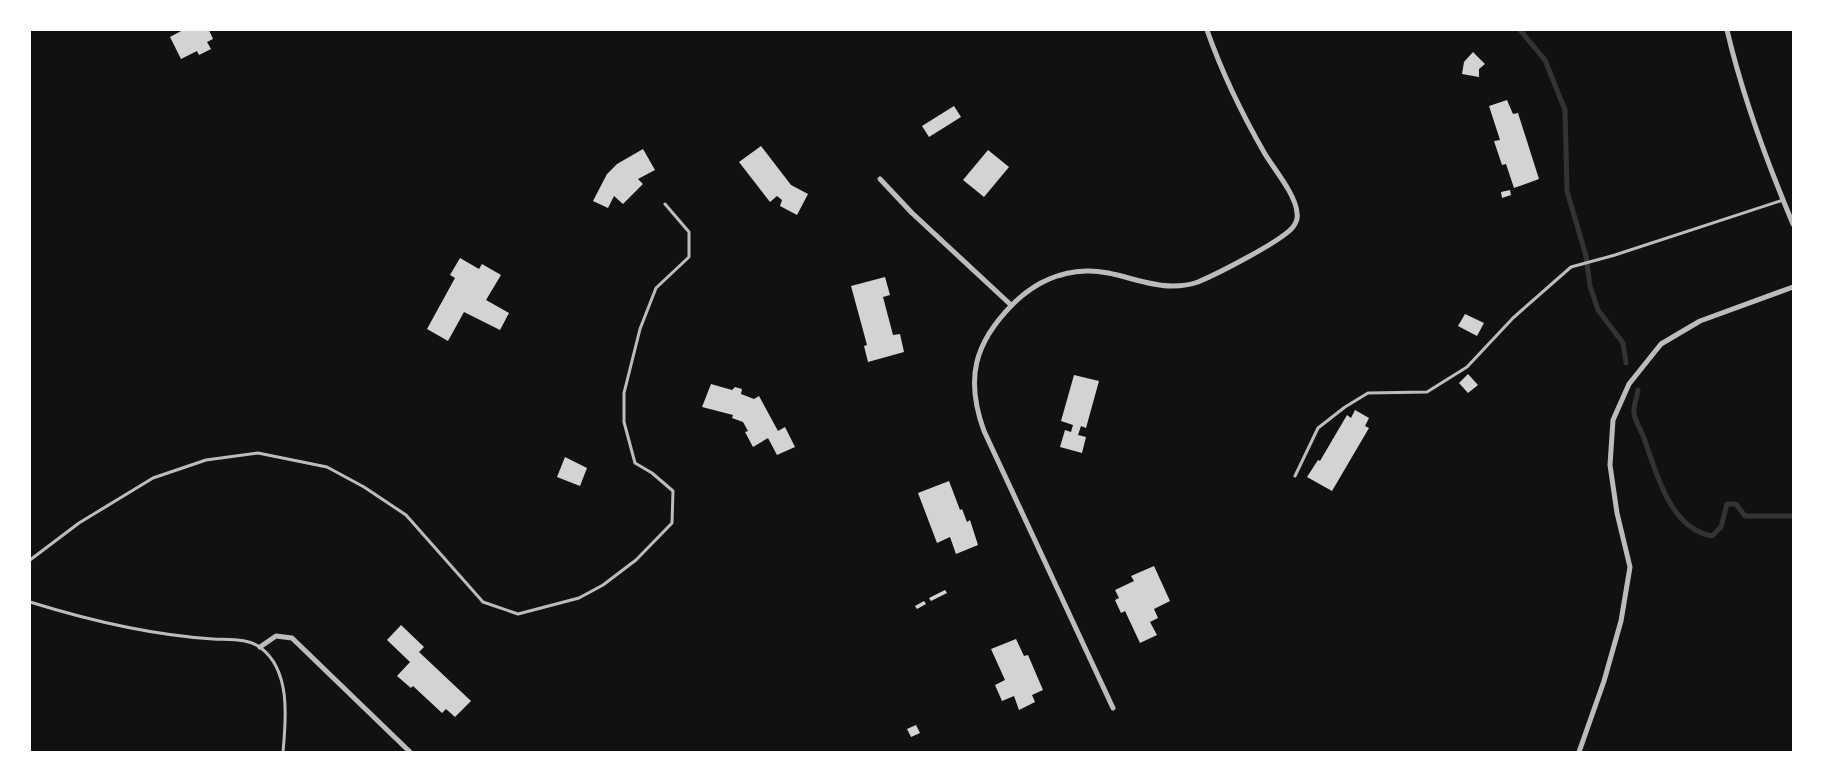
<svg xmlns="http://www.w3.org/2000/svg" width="1823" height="782" viewBox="0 0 1823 782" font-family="'Alegreya Sans',sans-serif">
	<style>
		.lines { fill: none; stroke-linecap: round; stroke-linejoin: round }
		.stream { stroke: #333; stroke-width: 5 }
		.building { fill: #d3d3d3 }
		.service { stroke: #bcbcbc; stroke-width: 3 }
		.minor { stroke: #bcbcbc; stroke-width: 5 }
	</style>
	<rect width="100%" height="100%" fill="#111"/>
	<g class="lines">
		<g class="stream">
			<polyline points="1520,30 1545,60 1565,110 1567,191 1586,256 1590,286 1598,310 1623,343 1626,363"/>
			<path d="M 1638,390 C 1637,397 1633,407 1634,413 C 1635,421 1641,430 1644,438 C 1656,472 1670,529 1712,536 L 1721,527 L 1727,504 L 1736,504 L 1745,516 L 1793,516"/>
		</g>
	</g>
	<g class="building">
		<polygon points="183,30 209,30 213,39 207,42 211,49 199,55 197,51 181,59 170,37"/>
		<polygon points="1473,52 1485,64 1479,69 1479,77 1462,74 1464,62"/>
		<polygon points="1507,100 1513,114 1518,113 1539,179 1514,188 1506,164 1502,165 1494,141 1500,140 1489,106"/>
		<polygon points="954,106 961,117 929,137 922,126"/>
		<polygon points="761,146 791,185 808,194 797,215 780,206 782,200 777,196 770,202 739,162"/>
		<polygon points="643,149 655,170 638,179 643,184 623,204 614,196 608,208 593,201 607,174 617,164"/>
		<polygon points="988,150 1009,167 984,197 963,180"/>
		<polygon points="1510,190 1511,195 1502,198 1501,192"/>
		<polygon points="460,258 479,269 482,264 501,275 486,300 509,313 500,330 464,312 448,341 427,329 455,278 450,275"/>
		<polygon points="885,277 890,295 883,297 893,335 900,334 904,352 868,362 864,346 867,345 851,286"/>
		<polygon points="1465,314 1484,323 1477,336 1458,326"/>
		<polygon points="1468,374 1478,385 1468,393 1459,383"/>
		<polygon points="1074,375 1099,381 1086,428 1081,426 1078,435 1086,437 1082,453 1060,447 1065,430 1071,432 1073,425 1061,421"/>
		<polygon points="711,384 732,390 735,387 742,389 741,394 754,399 759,396 778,431 785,427 795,447 777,455 768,438 753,447 745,432 748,431 743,422 732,418 733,415 702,407"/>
		<polygon points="1355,410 1369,418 1365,426 1369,428 1332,491 1307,477 1318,460 1320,461 1347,415 1351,418"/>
		<polygon points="565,457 587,468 580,486 557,477"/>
		<polygon points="949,481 960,510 962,509 967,522 970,520 978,545 956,554 950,537 937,543 918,493"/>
		<polygon points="1154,566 1170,601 1154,609 1158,618 1150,622 1157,635 1140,643 1125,611 1121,613 1115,600 1119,598 1115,590 1134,581 1131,576"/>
		<polygon points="945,590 947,593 931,601 929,598"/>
		<polygon points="924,601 926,604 917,609 915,606"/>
		<polygon points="401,625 424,647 419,652 471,701 455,717 446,709 442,713 413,686 411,688 397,676 410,662 387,640"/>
		<polygon points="1016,639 1024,656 1028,655 1043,690 1032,695 1035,702 1019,710 1014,696 1002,701 995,685 1005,680 991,649"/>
		<polygon points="916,725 920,733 911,737 907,729"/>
	</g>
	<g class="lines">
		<g class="service">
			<polyline points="1295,476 1318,428 1345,407 1368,393 1427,392 1467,367 1513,318 1571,267 1615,255 1783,200"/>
			<polyline points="30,560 79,523 153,478 206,460 258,453 327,467 364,487 406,515 483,602 518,614 579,598 603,585 636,560 672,523 673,491 652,473 635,463 624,422 624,393 640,329 656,288 689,257 689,232 665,204"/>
			<path d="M 30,602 C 91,621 150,635 213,639 C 228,640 249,638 261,648 C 291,671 286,719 283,752"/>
		</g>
		<g class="minor">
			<path d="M 1727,30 C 1743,98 1766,160 1793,224"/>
			<polyline points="880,179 912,213 1011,305"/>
			<polyline points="260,647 276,636 292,638 410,752"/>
			<path d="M 1113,708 L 984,431 C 965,379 974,343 1013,304 C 1034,283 1057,272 1086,271 C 1115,270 1143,286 1172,286 C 1180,286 1190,285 1198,282 C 1217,274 1282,241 1293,227 C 1296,223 1298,218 1297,213 C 1296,195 1274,169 1265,154 C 1242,114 1222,73 1207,30"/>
			<polyline points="1579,752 1604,681 1621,621 1630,567 1617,513 1610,465 1613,420 1629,384 1661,344 1700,321 1793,287"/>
		</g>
	</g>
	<rect width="1823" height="782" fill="none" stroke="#ffffff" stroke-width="62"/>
</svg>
